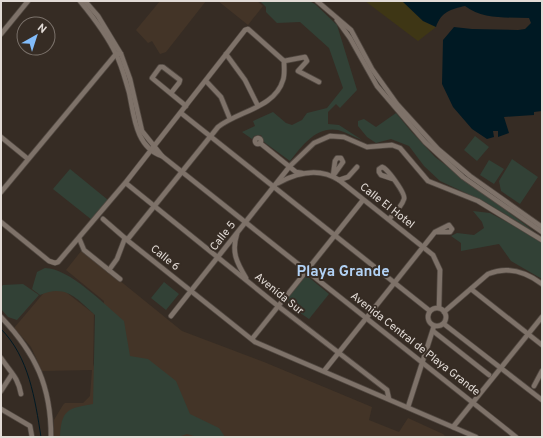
<svg xmlns="http://www.w3.org/2000/svg" width="543" height="438" viewBox="0 0 543 438" font-family="Overpass,sans-serif">
	<style>
		.built { fill: #433427 }
		.green { fill: #324136 }
		.sand { fill: #3e3615 }
		.water { fill: #001923 }
		.lines { fill: none; stroke-linecap: round; stroke-linejoin: round }
		.stream { stroke: #001923; stroke-width: 1 }
		.minor-casing { stroke: #514841; stroke-width: 6 }
		.minor { stroke: #7e7269; stroke-width: 4.5 }
		.labels { text-anchor: middle; dominant-baseline: central; stroke-width: 4; stroke-linejoin: round; paint-order: stroke }
		.street-label { font-size: 11px; fill: #e2dbd6; stroke: #362c24 }
		.district-label { font-size: 15px; font-weight: bold; fill: #b2d2f5; stroke: #362c24 }
	</style>
	<rect width="100%" height="100%" fill="#362c24"/>
	<g class="built">
		<polygon points="160,1 206,1 166,52 160,54 152,41 148,43 136,30"/>
		<polygon points="218,1 257,1 263,6 248,25"/>
		<polygon points="82,250 182,331 264,362 372,407 369,420 399,432 408,418 443,434 446,437 53,437 54,420 63,405 65,403 83,403 90,396 92,370 42,371 31,347 14,328 53,282 94,314 93,367 97,353 104,301 66,270"/>
	</g>
	<g class="green">
		<path d="M 260,1 L 309,1 L 315,4 L 337,25 L 357,90 L 340,108 L 336,104 L 328,112 L 328,124 L 339,125 L 362,140 C 354,137 346,132 338,130 C 316,126 302,146 290,161 L 264,142 L 261,135 L 254,136 L 252,139 L 242,132 L 255,126 L 253,121 L 273,112 L 286,123 L 292,125 L 302,120 L 307,113 L 327,108 L 343,88 L 329,48 L 300,22 L 277,23 L 266,12 L 266,7 Z"/>
		<polygon points="396,113 410,130 435,157 535,232 483,201 440,181 424,166 409,146 391,139 376,143 367,137 358,126 358,121 364,119 376,127"/>
		<polygon points="475,136 489,147 477,161 464,150"/>
		<polygon points="512,159 538,177 520,204 501,191 499,181"/>
		<polygon points="489,160 504,169 494,184 480,175"/>
		<polygon points="70,169 108,200 92,220 53,189"/>
		<polygon points="473,211 490,213 542,240 542,279 511,261 499,244 461,251 461,243 451,236 457,233 474,235 484,228 482,222"/>
		<path d="M 45,268 C 69,268 104,304 124,321 L 130,356 L 148,359 L 176,381 L 190,414 L 219,428 L 225,437 L 197,437 L 187,434 L 178,437 L 60,437 C 61,409 69,408 93,404 L 95,315 C 76,298 66,284 40,295 L 32,289 L 37,272 Z"/>
		<polygon points="306,275 329,294 309,319 284,302"/>
		<polygon points="164,282 179,294 166,310 151,298"/>
		<polygon points="23,284 39,295 17,320 8,317 1,309 1,287 3,285"/>
	</g>
	<polygon class="sand" points="365,1 402,1 423,21 436,27 418,41"/>
	<path class="water" d="M 402,1 L 542,1 L 542,111 L 534,112 L 534,115 L 504,117 L 509,133 L 498,137 L 498,131 L 493,131 L 494,137 L 487,139 L 472,129 L 453,107 L 442,84 L 443,40 L 454,27 L 472,29 L 518,30 L 525,29 L 531,23 L 529,18 C 508,17 483,20 465,6 C 451,9 441,12 436,27 L 423,21 Z"/>
	<g class="lines">
		<path class="stream" d="M 1,329 C 29,357 35,399 41,437"/>
		<defs>
			<g id="minor">
				<path d="M 80,1 C 94,18 107,35 116,54 C 122,66 125,79 129,92 C 134,114 135,147 162,156"/>
				<polyline points="85,1 98,16 121,54 130,79 142,131 162,156 516,437"/>
				<polyline points="317,1 351,30 372,69 397,104 438,149 470,176 542,227"/>
				<polyline points="337,20 350,38 377,86 425,142 463,177 542,232"/>
				<polyline points="1,34 28,1"/>
				<polyline points="226,54 245,80 258,106"/>
				<polyline points="284,61 305,57 307,61 298,71 319,82"/>
				<polyline points="206,81 221,97 230,119"/>
				<polyline points="171,93 179,83 180,80 163,67 160,67 152,78 186,106"/>
				<polyline points="181,113 430,311"/>
				<polyline points="1,137 28,159"/>
				<circle cx="258" cy="141" r="3"/>
				<polyline points="260,143 296,172 302,173"/>
				<polygon points="337,158 341,158 343,162 333,176 335,161"/>
				<polyline points="339,180 348,177 357,167"/>
				<path d="M 278,183 C 298,172 319,167 339,180 L 433,255 L 440,270 L 439,308"/>
				<polyline points="127,184 278,306 387,390 389,399"/>
				<polyline points="1,192 116,54 121,54"/>
				<polyline points="103,219 126,239"/>
				<path d="M 389,219 C 394,214 402,206 404,199 C 406,194 387,168 382,167 L 379,169 L 379,172 L 381,175 L 393,179"/>
				<path d="M 1,222 L 49,261 L 55,263 L 58,262 L 126,182 L 245,30 L 248,29 L 284,61 C 284,67 285,75 283,80 C 275,108 238,111 218,127 L 127,240 L 255,342 L 476,437"/>
				<path d="M 237,234 C 231,252 237,263 246,278"/>
				<polyline points="79,238 84,250 120,279"/>
				<polyline points="109,270 117,259 125,238"/>
				<polyline points="471,289 542,345"/>
				<circle cx="437" cy="317" r="9"/>
				<path d="M 444,312 L 488,274 C 507,266 526,272 542,284"/>
				<polyline points="171,316 290,166 314,143 330,136 344,137 367,147 392,145 400,148 428,181 478,201 542,240"/>
				<path d="M 1,317 C 36,354 51,386 51,437"/>
				<polyline points="444,324 542,400"/>
				<polyline points="433,331 489,375"/>
				<polyline points="252,339 363,200"/>
				<path d="M 1,358 C 11,373 18,377 21,394"/>
				<polyline points="324,371 435,232 449,225 452,229 450,232 435,232"/>
				<polyline points="534,386 542,371"/>
				<polyline points="1,391 12,374"/>
				<polyline points="408,407 434,326"/>
				<polyline points="1,409 30,426 32,437"/>
				<polyline points="453,427 542,317"/>
			</g>
		</defs>
		<use href="#minor" class="minor-casing"/>
		<use href="#minor" class="minor"/>
	</g>
	<g class="labels">
		<g class="street-label">
			<text transform="translate(387 206) rotate(38)">Calle El Hotel</text>
			<text transform="translate(223 236) rotate(-52)">Calle 5</text>
			<text transform="translate(165 258) rotate(39)">Calle 6</text>
			<text transform="translate(279 294) rotate(39)">Avenida Sur</text>
			<text transform="translate(415 344) rotate(38)">Avenida Central de Playa Grande</text>
		</g>
		<g class="district-label">
			<text x="343" y="272">Playa Grande</text>
		</g>
	</g>
	<rect width="543" height="438" fill="none" stroke="#e2dbd6" stroke-width="4"/>
	<g transform="translate(36 36) rotate(39)"><circle r="19" fill="#362c24" stroke="#7b726b"/>
	<path d="M0-3L7 15L0 10L-7 15Z" fill="#82bcfa"/>
	<text y="-6" font-size="11" font-weight="bold" text-anchor="middle" fill="#e2dbd6">N</text>
	</g>
</svg>
